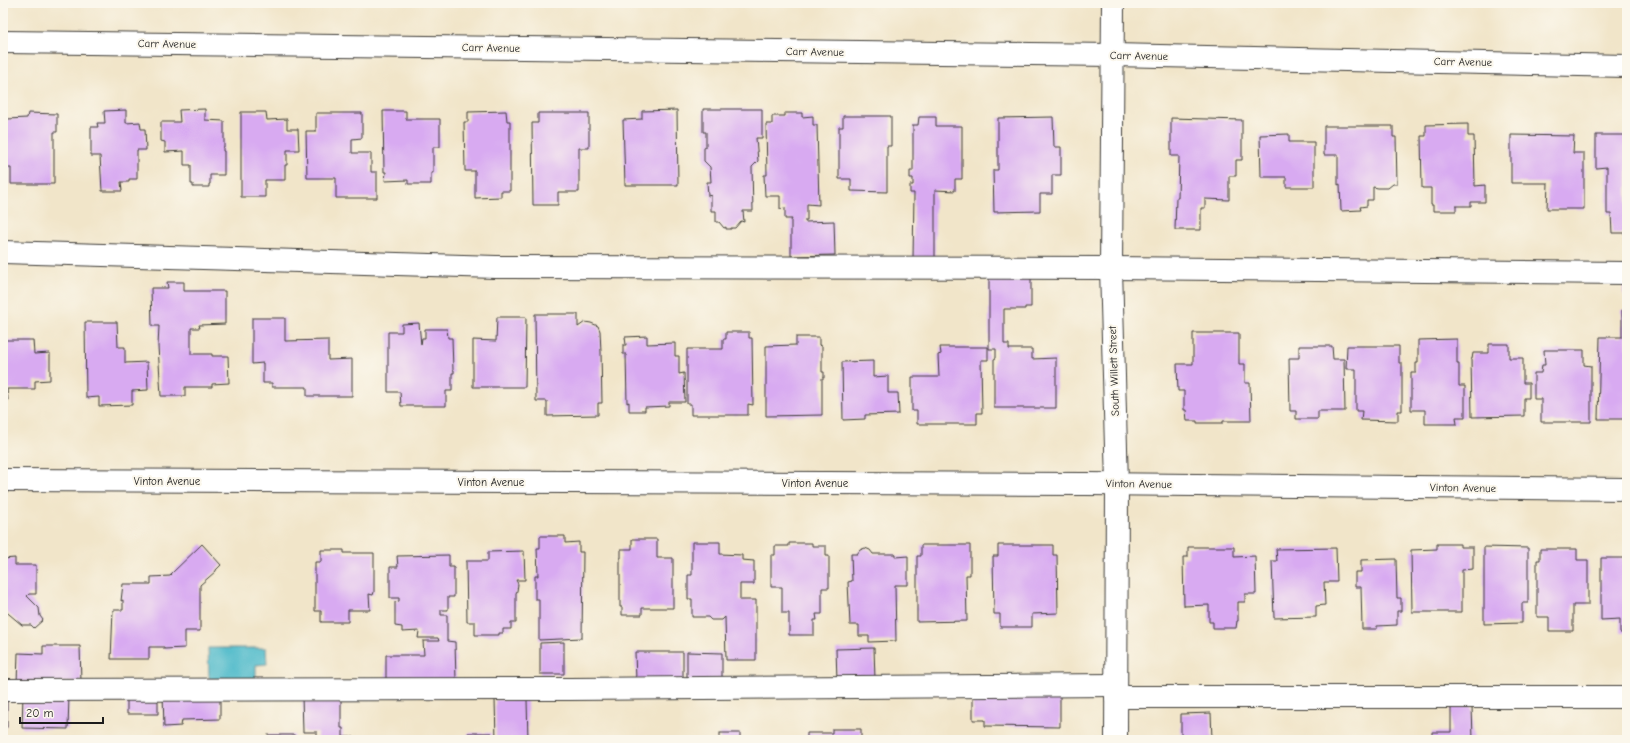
<svg xmlns="http://www.w3.org/2000/svg" width="1630" height="743" viewBox="0 0 1630 743" font-family="'Comic Neue',sans-serif">
	<style>
		.water { fill: #4ebaca; stroke: #356b73 }
		.building { fill: #d8aaf1 }
		.lines { fill: none; stroke-linecap: round; stroke-linejoin: round }
		.minor-casing { stroke: #3c3a36; stroke-width: 24 }
		.minor { stroke: #fff; stroke-width: 22 }
		.labels { text-anchor: middle; dominant-baseline: central; stroke-width: 4; stroke-linejoin: round; paint-order: stroke }
		.street-label { font-size: 11px; fill: #1c1c1c; stroke: #fbf7ec }
	</style>
	<rect width="100%" height="100%" fill="#fbf7ec"/>
	<filter id="ink" filterUnits="userSpaceOnUse"><feTurbulence type="fractalNoise" baseFrequency=".025" numOctaves="2"/><feDisplacementMap in="SourceGraphic" scale="8" xChannelSelector="R" yChannelSelector="G"/><feConvolveMatrix kernelMatrix="1 2 1 2 8 2 1 2 1" color-interpolation-filters="sRGB"/></filter>
	<filter id="wash" filterUnits="userSpaceOnUse"><feTurbulence type="fractalNoise" baseFrequency=".012" numOctaves="4" result="noise"/><feDisplacementMap in="SourceGraphic" scale="16" xChannelSelector="R" yChannelSelector="G"/><feGaussianBlur stdDeviation="0.9" result="paint"/><feColorMatrix in="noise" values="0 0 0 0 0 0 0 0 0 0 0 0 0 0 0 0 0 1.4 0 .05"/><feComposite in="paint" operator="in"/></filter>
	<g filter="url(#wash)">
		<rect width="100%" height="100%" fill="#f1e5c9"/>
		<polygon class="water" points="208,648 266,648 267,664 256,665 256,679 209,679"/>
		<g id="blocks">
			<g class="building">
				<polygon points="205,109 205,120 224,121 224,147 223,147 223,151 224,151 224,175 210,175 210,184 209,184 209,187 193,187 193,184 191,184 191,165 184,165 184,151 165,152 165,142 161,141 161,122 180,122 179,110"/>
				<polygon points="703,109 762,109 762,138 756,138 758,161 752,167 753,211 743,211 744,222 741,221 735,228 731,228 731,229 726,229 726,227 724,228 719,222 716,222 716,211 711,211 711,195 708,196 707,182 711,182 710,167 704,161 704,148 706,147 706,132 703,132"/>
				<polygon points="126,110 126,123 140,122 141,129 145,129 146,150 137,150 137,179 129,179 129,182 121,182 122,191 102,191 100,156 91,156 91,127 98,127 97,123 105,123 104,111"/>
				<polygon points="677,110 678,185 625,185 623,120 642,119 642,111"/>
				<polygon points="383,111 406,111 406,119 440,119 440,147 433,147 433,173 431,173 431,184 408,184 408,180 385,181 386,172 384,172"/>
				<polygon points="506,111 507,121 510,121 510,191 501,191 501,197 475,198 475,171 465,171 464,122 468,122 468,112"/>
				<polygon points="241,112 266,112 267,120 287,119 287,129 298,129 299,150 287,150 287,165 285,165 285,180 265,180 265,197 241,197"/>
				<polygon points="28,113 57,114 57,132 54,132 54,184 11,184 11,168 7,168 7,157 5,156 5,142 7,142 7,119 27,118"/>
				<polygon points="316,113 362,113 362,138 352,139 352,153 371,153 371,172 377,172 377,198 336,198 336,178 307,178 306,131 316,131"/>
				<polygon points="538,113 589,113 589,148 579,148 579,192 558,192 558,205 533,205 532,123 538,123"/>
				<polygon points="785,113 802,113 802,117 813,116 813,125 817,125 819,205 807,204 807,220 805,220 805,222 834,221 835,255 791,256 791,221 792,219 785,219 785,208 780,209 780,196 765,196 764,175 767,175 766,124 772,124 772,116 785,116"/>
				<polygon points="843,116 891,116 891,146 887,146 887,192 851,191 851,179 839,179 839,127 843,127"/>
				<polygon points="919,117 936,117 936,126 962,126 962,179 955,179 955,191 935,190 935,259 913,259 914,193 910,193 910,185 913,185 913,178 910,178 910,171 913,171 913,125 918,125"/>
				<polygon points="1053,117 1054,147 1061,147 1061,175 1052,175 1052,194 1040,194 1040,211 994,212 993,170 998,170 998,118"/>
				<polygon points="1171,118 1242,120 1242,160 1236,160 1236,176 1229,176 1229,200 1205,199 1205,208 1201,208 1201,230 1175,230 1176,198 1178,198 1179,156 1171,156"/>
				<polygon points="1468,124 1468,136 1474,136 1475,186 1485,185 1485,202 1471,202 1471,206 1456,206 1456,211 1433,211 1433,205 1431,205 1431,188 1422,188 1421,136 1426,136 1426,125"/>
				<polygon points="1324,126 1393,126 1393,137 1396,137 1397,184 1393,184 1388,188 1378,188 1373,187 1373,200 1367,200 1367,206 1360,207 1361,210 1341,211 1340,184 1338,185 1338,155 1324,155"/>
				<polygon points="1289,134 1289,142 1314,142 1314,187 1286,187 1286,177 1261,177 1260,135"/>
				<polygon points="1511,135 1574,136 1573,153 1584,153 1584,209 1547,209 1548,183 1511,183"/>
				<polygon points="1596,135 1627,135 1627,233 1612,233 1611,214 1607,214 1607,167 1596,168"/>
				<polygon points="989,273 1031,275 1031,307 1025,307 1025,309 1004,309 1004,344 1009,344 1009,349 1032,349 1032,359 1056,358 1056,408 994,408 994,359 996,358 996,349 989,349"/>
				<polygon points="167,282 184,282 184,291 225,291 225,324 199,325 200,328 191,328 191,354 212,354 212,356 228,356 229,383 212,384 212,387 185,387 185,396 161,396 158,346 159,326 152,326 151,288 168,288"/>
				<rect x="1623" y="285" width="4" height="9"/>
				<polygon points="1622,310 1627,310 1627,419 1598,419 1600,337 1622,337"/>
				<polygon points="535,314 578,314 578,327 585,322 591,323 598,326 600,331 601,352 602,403 598,403 598,415 547,416 547,401 536,401"/>
				<polygon points="497,317 526,317 525,387 473,387 473,340 496,341"/>
				<polygon points="252,318 285,318 285,341 328,340 328,360 352,359 352,396 307,396 307,387 272,387 272,383 263,383 263,363 252,364"/>
				<polygon points="85,322 117,322 118,347 125,347 125,363 147,362 148,390 132,391 132,405 99,406 99,397 86,398"/>
				<polygon points="419,323 421,345 422,338 425,338 425,329 447,329 448,338 452,338 453,370 454,370 454,373 452,373 452,391 446,391 446,406 401,406 400,392 388,392 388,332 402,332 402,324"/>
				<polygon points="726,332 749,332 749,338 752,338 753,405 748,404 748,415 691,415 691,404 687,404 687,349 723,349 723,339 726,339"/>
				<polygon points="1193,333 1239,333 1239,364 1245,364 1245,383 1250,383 1251,421 1223,421 1223,423 1197,423 1197,421 1187,421 1186,410 1184,410 1184,391 1178,391 1177,364 1193,364"/>
				<polygon points="647,336 647,344 675,343 675,356 679,356 679,374 684,373 685,402 669,402 669,406 645,407 645,411 629,411 629,402 627,403 626,354 623,354 623,345 626,345 625,337"/>
				<polygon points="796,337 819,337 819,345 822,346 822,372 824,372 824,378 822,378 822,415 766,416 766,346 796,345"/>
				<polygon points="1457,339 1457,364 1459,364 1459,386 1465,386 1465,417 1456,417 1457,424 1425,424 1425,410 1411,410 1411,373 1416,373 1416,363 1418,363 1418,340"/>
				<polygon points="3,340 33,340 34,354 50,353 50,380 35,381 35,389 7,389 8,400 3,400"/>
				<polygon points="1489,344 1509,344 1509,358 1523,358 1523,383 1529,383 1529,398 1524,398 1524,416 1472,417 1471,359 1472,359 1473,353 1489,353"/>
				<polygon points="1299,346 1332,346 1333,359 1344,359 1345,411 1318,411 1318,419 1296,419 1296,411 1290,411 1289,358 1299,358"/>
				<polygon points="1347,346 1399,346 1399,363 1402,363 1402,411 1398,411 1398,421 1361,420 1362,411 1356,411 1356,369 1346,369"/>
				<polygon points="940,347 988,347 988,360 981,360 982,413 977,413 977,424 917,424 917,411 912,411 912,377 939,377 938,355 941,354"/>
				<polygon points="1544,350 1584,350 1584,365 1591,366 1591,422 1541,422 1541,399 1534,399 1534,373 1541,373 1542,365 1545,365"/>
				<polygon points="873,361 873,377 888,376 888,393 898,393 899,414 865,415 865,419 843,420 842,362"/>
				<polygon points="540,536 565,536 565,543 579,542 579,552 583,552 582,638 539,640 539,599 535,599 535,576 538,576 537,548 540,548"/>
				<polygon points="632,539 657,539 657,558 673,558 673,608 642,608 642,615 622,615 622,607 620,607 620,558 621,558 621,549 632,549"/>
				<polygon points="692,542 720,542 720,554 742,555 742,560 754,561 754,584 740,584 740,600 756,600 756,660 726,660 725,617 722,620 711,620 708,617 692,617 692,599 688,599 688,575 692,575"/>
				<polygon points="789,543 812,543 812,546 826,546 826,556 829,556 829,588 822,588 822,614 816,614 817,620 814,620 814,635 789,635 789,613 782,613 782,587 771,587 771,555 775,555 775,546 789,546"/>
				<polygon points="202,544 221,565 216,570 216,571 200,585 200,631 185,631 185,648 164,649 164,647 149,647 149,659 111,659 113,610 123,610 123,600 121,601 123,584 151,584 151,577 170,576 172,574 171,574"/>
				<polygon points="1437,544 1460,544 1460,547 1473,547 1473,569 1462,570 1462,612 1412,612 1411,550 1437,549"/>
				<polygon points="921,545 970,545 970,575 966,575 967,621 917,622 917,556 921,556"/>
				<polygon points="998,545 1053,545 1053,555 1057,555 1058,613 1032,614 1032,627 1000,627 1000,614 994,614 993,556 998,556"/>
				<polygon points="1188,547 1234,547 1234,557 1255,556 1256,594 1245,594 1245,602 1238,602 1238,621 1237,621 1236,628 1213,628 1213,622 1209,622 1209,605 1184,606 1183,557 1188,557"/>
				<polygon points="1484,547 1528,548 1528,603 1522,603 1522,623 1484,624"/>
				<polygon points="865,548 870,550 873,554 895,554 895,557 908,556 908,585 895,585 896,641 869,642 869,636 859,636 859,625 850,625 848,582 852,581 851,554 857,554 860,550"/>
				<polygon points="1336,548 1337,582 1324,582 1325,605 1316,606 1316,617 1274,618 1272,561 1277,561 1276,549"/>
				<polygon points="1540,549 1577,549 1577,560 1588,560 1588,605 1573,605 1573,631 1549,631 1549,617 1537,617 1537,560 1540,560"/>
				<polygon points="321,550 344,550 344,553 374,553 374,592 373,595 369,594 370,610 348,610 348,622 321,622 321,611 315,611 315,562 321,562"/>
				<polygon points="524,551 525,580 516,580 518,584 517,591 516,593 516,623 511,623 511,629 503,629 503,633 499,633 499,635 475,635 475,622 467,622 466,561 488,561 488,552"/>
				<polygon points="449,555 449,567 454,567 454,597 448,597 448,610 441,610 441,615 447,615 447,641 455,642 456,681 386,682 386,655 424,655 423,641 439,641 438,638 418,638 419,631 402,632 402,627 395,626 395,602 399,601 399,598 390,598 390,567 398,567 397,556"/>
				<polygon points="15,558 15,565 36,565 36,594 29,594 27,596 39,608 40,616 43,620 34,628 31,625 22,625 3,609 3,559"/>
				<polygon points="1601,558 1627,558 1627,633 1620,633 1620,619 1601,620"/>
				<polygon points="1396,559 1397,598 1401,598 1401,611 1397,611 1397,625 1377,626 1377,629 1362,629 1361,587 1355,587 1355,572 1361,572 1361,560"/>
				<polygon points="564,642 564,674 540,674 540,643"/>
				<polygon points="43,646 80,646 81,682 17,683 18,653 43,654"/>
				<polygon points="874,648 875,680 837,681 836,649"/>
				<polygon points="635,652 683,652 683,680 636,680"/>
				<polygon points="687,652 722,653 722,684 687,684"/>
				<polygon points="1060,691 1060,727 985,726 985,720 973,720 973,695"/>
				<rect x="3" y="694" width="4" height="33"/>
				<polygon points="23,694 69,696 68,729 22,728"/>
				<polygon points="127,694 158,695 158,714 127,714"/>
				<polygon points="163,694 220,694 220,719 182,720 181,726 164,727"/>
				<polygon points="302,696 341,696 341,728 343,728 343,737 354,737 355,740 317,740 317,732 303,732"/>
				<polygon points="495,700 527,700 528,740 496,740"/>
				<polygon points="1472,706 1473,740 1432,740 1432,732 1451,732 1451,707"/>
				<polygon points="1211,713 1212,740 1181,740 1181,714"/>
				<polygon points="832,729 861,729 861,740 807,740 807,733 832,733"/>
				<polygon points="468,733 491,733 492,740 468,740"/>
				<rect x="720" y="733" width="20" height="7"/>
				<rect x="268" y="735" width="26" height="5"/>
			</g>
		</g>
	</g>
	<g filter="url(#ink)">
		<use href="#blocks" fill-opacity="0" stroke="#3c3a36" stroke-width="1"/>
		<g class="lines">
			<defs>
				<g id="minor">
					<polyline points="1113,3 1111,268 1117,484 1116,740"/>
					<polyline points="3,42 1113,55 1627,66"/>
					<polyline points="3,252 496,267 1111,268 1627,273"/>
					<polyline points="3,480 1086,484 1627,489"/>
					<polyline points="3,690 570,689 1116,685"/>
					<polyline points="1116,697 1627,697"/>
				</g>
			</defs>
			<use href="#minor" class="minor-casing"/>
			<use href="#minor" class="minor"/>
		</g>
	</g>
	<g class="labels">
		<g class="street-label">
			<text transform="translate(167 44) rotate(1)">Carr Avenue</text>
			<text transform="translate(491 48) rotate(1)">Carr Avenue</text>
			<text transform="translate(815 52) rotate(1)">Carr Avenue</text>
			<text transform="translate(1139 56) rotate(1)">Carr Avenue</text>
			<text transform="translate(1463 62) rotate(1)">Carr Avenue</text>
			<text transform="translate(1114 371) rotate(-92)">South Willett Street</text>
			<text x="167" y="481">Vinton Avenue</text>
			<text x="491" y="482">Vinton Avenue</text>
			<text x="815" y="483">Vinton Avenue</text>
			<text transform="translate(1139 484) rotate(1)">Vinton Avenue</text>
			<text transform="translate(1463 488) rotate(1)">Vinton Avenue</text>
		</g>
	</g>
	<rect width="1630" height="743" fill="none" stroke="#fbf7ec" stroke-width="16"/>
	<path d="M20 717v6h83v-6" fill="none" stroke="#1c1c1c" stroke-width="2"/>
	<text x="26" y="717" font-size="12" fill="#1c1c1c" stroke="#fbf7ec" stroke-width="3" paint-order="stroke">20 m</text>
</svg>
